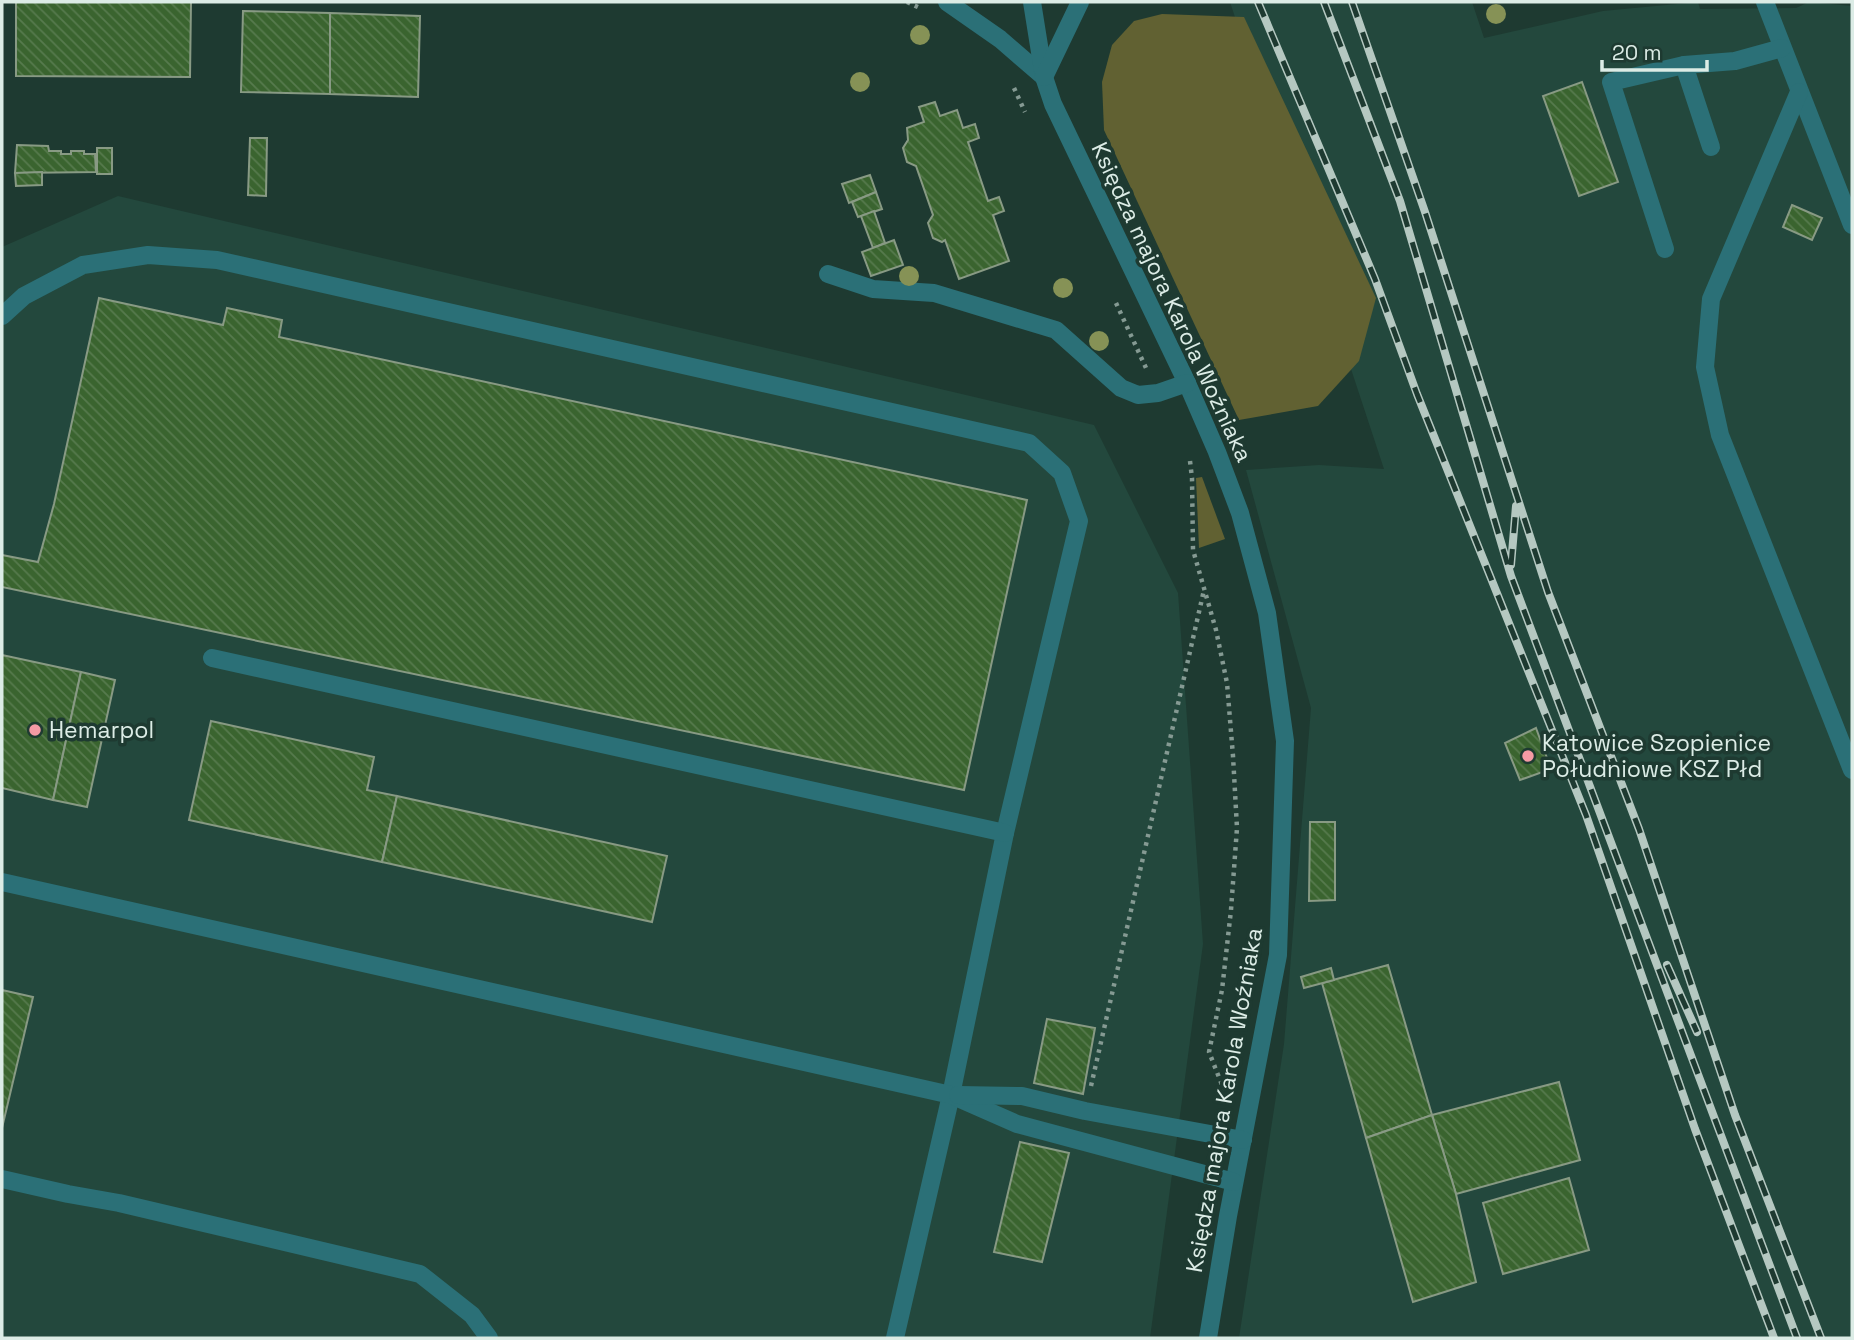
<svg xmlns="http://www.w3.org/2000/svg" width="1854" height="1340" viewBox="0 0 1854 1340" font-family="'Space Grotesk',sans-serif">
	<style>
		.built { fill: #23483d }
		.grass { fill: #616132 }
		.building { fill: url(#building-back-hatch); stroke: #889a84; stroke-width: 2 }
		.lines { fill: none; stroke-linecap: round; stroke-linejoin: round }
		.path { stroke: #859a93; stroke-width: 4.5; stroke-dasharray: 3.5 5; stroke-linecap: butt }
		.minor { stroke: #2b7077; stroke-width: 18 }
		.rail-casing { stroke: #b5c8c1; stroke-width: 8 }
		.rail { stroke: #1e3a31; stroke-width: 5; stroke-dasharray: 16; stroke-linecap: butt }
		.tree { fill: #869256 }
		.poi-dot { fill: #f49aa4; stroke: #1e3a31; stroke-width: 2.5 }
		.labels { text-anchor: middle; dominant-baseline: central; stroke-width: 7; stroke-linejoin: round; paint-order: stroke }
		.street-label { font-size: 23px; fill: #dcece6; stroke: #1e3a31 }
		.poi-label { font-size: 23px; fill: #dcece6; stroke: #1e3a31; text-anchor: start }
	</style>
	<defs>
		<pattern id="building-back-hatch" width="6" height="6" patternUnits="userSpaceOnUse" patternTransform="scale(1.75)"><rect width="6" height="6" fill="#3a642f"/><path d="M-1 5l2 2M0 0l6 6M5-1l2 2" fill="none" stroke="#567a4d"/></pattern>
	</defs>
	<rect width="100%" height="100%" fill="#1e3a31"/>
	<g class="built">
		<polygon points="1230,2 1472,2 1484,38 1603,11 1698,2 1700,9 1796,8 1809,2 1852,6 1852,1338 1239,1338 1284,1044 1311,708 1246,470 1319,465 1384,469"/>
		<polygon points="118,196 1094,425 1178,593 1203,944 1150,1338 2,1338 2,247"/>
	</g>
	<g class="grass">
		<polygon points="1162,14 1244,17 1376,298 1359,361 1318,406 1239,420 1104,130 1102,82 1112,45 1134,21"/>
		<polygon points="1202,477 1225,539 1199,548 1196,478"/>
	</g>
	<g class="building">
		<polygon points="16,2 191,2 190,77 16,76"/>
		<polygon points="243,11 330,13 330,94 241,92"/>
		<polygon points="330,13 420,16 418,97 330,94"/>
		<polygon points="1582,82 1618,182 1579,196 1543,96"/>
		<polygon points="935,102 940,116 957,110 963,128 975,124 979,138 968,142 988,201 999,197 1004,211 993,215 1009,261 959,279 945,240 942,242 933,238 928,223 933,215 916,166 907,162 903,148 908,140 907,128 924,122 919,107"/>
		<polygon points="250,138 267,138 266,196 248,195"/>
		<polygon points="17,145 48,146 49,151 61,151 61,154 71,154 71,151 84,151 84,154 95,154 96,172 15,173"/>
		<rect x="97" y="148" width="15" height="26"/>
		<polygon points="42,172 42,185 16,186 15,173"/>
		<polygon points="870,175 876,192 849,203 842,184"/>
		<polygon points="876,192 882,209 858,217 852,202"/>
		<polygon points="1792,205 1822,218 1812,240 1783,227"/>
		<polygon points="874,211 885,243 873,248 861,216"/>
		<polygon points="894,240 903,265 871,276 862,252"/>
		<polygon points="99,298 223,325 227,308 282,320 279,337 1027,500 964,790 2,587 2,555 38,562 54,504"/>
		<polygon points="2,655 81,672 53,800 2,788"/>
		<polygon points="81,672 115,680 87,807 53,800"/>
		<polygon points="211,721 374,757 367,790 397,796 382,862 189,820"/>
		<polygon points="1536,728 1551,769 1520,780 1505,743"/>
		<polygon points="397,796 667,856 652,922 382,862"/>
		<polygon points="1310,822 1335,822 1335,900 1309,901"/>
		<polygon points="1388,965 1432,1115 1366,1138 1322,983"/>
		<polygon points="1331,968 1334,980 1304,988 1301,977"/>
		<polygon points="2,990 33,997 2,1128"/>
		<polygon points="1047,1019 1095,1028 1083,1094 1034,1083"/>
		<polygon points="1559,1082 1580,1160 1456,1194 1432,1115"/>
		<polygon points="1432,1115 1456,1194 1476,1282 1413,1302 1366,1138"/>
		<polygon points="1020,1142 1069,1153 1042,1262 994,1252"/>
		<polygon points="1569,1178 1589,1250 1503,1274 1483,1203"/>
	</g>
	<g class="lines">
		<g class="path">
			<polyline points="907,2 922,9"/>
			<polyline points="1014,88 1025,112"/>
			<polyline points="1116,303 1146,368"/>
			<polyline points="1190,461 1192,478 1193,550 1216,630 1227,683 1233,756 1237,828 1231,910 1222,990 1209,1052 1224,1090"/>
			<polyline points="1091,1086 1204,590"/>
		</g>
		<g class="minor">
			<polyline points="947,2 1000,39 1044,77"/>
			<polyline points="1032,2 1044,77 1053,104 1187,383 1217,452 1240,513 1267,613 1285,741 1278,955 1228,1216 1208,1338"/>
			<polyline points="1765,2 1852,225"/>
			<polyline points="1684,65 1711,147"/>
			<polyline points="1044,77 1080,2"/>
			<polyline points="1799,92 1711,299 1705,367 1720,435 1852,770"/>
			<polyline points="1665,249 1611,82 1684,65 1735,61 1782,48"/>
			<polyline points="828,274 873,289 934,293 1056,330 1121,388 1138,395 1158,393 1187,383"/>
			<polyline points="2,316 24,296 83,265 148,255 217,260 1029,443 1062,473 1079,521 1005,833 951,1095 895,1338"/>
			<polyline points="212,658 1005,833"/>
			<polyline points="2,882 951,1095 1017,1124 1234,1182"/>
			<polyline points="958,1095 1022,1096 1085,1111 1243,1140"/>
			<polyline points="2,1179 68,1194 119,1203 420,1274 472,1315 489,1338"/>
		</g>
		<defs>
			<g id="rail">
				<polyline points="1258,2 1375,279 1417,394 1586,815 1695,1129 1774,1338"/>
				<polyline points="1324,2 1400,201 1511,576 1797,1338"/>
				<polyline points="1352,2 1425,212 1548,592 1639,829 1735,1115 1821,1338"/>
				<polyline points="1511,565 1516,506"/>
				<polyline points="1667,965 1697,1032"/>
			</g>
		</defs>
		<use href="#rail" class="rail-casing"/>
		<use href="#rail" class="rail"/>
	</g>
	<g class="tree">
		<circle cx="1496" cy="14" r="10"/>
		<circle cx="920" cy="35" r="10"/>
		<circle cx="860" cy="82" r="10"/>
		<circle cx="909" cy="276" r="10"/>
		<circle cx="1063" cy="288" r="10"/>
		<circle cx="1099" cy="341" r="10"/>
	</g>
	<g class="poi-dot">
		<circle cx="35" cy="730" r="7"/>
		<circle cx="1528" cy="756" r="7"/>
	</g>
	<g class="labels">
		<g class="street-label">
			<text transform="translate(1172 302) rotate(65)">Księdza majora Karola Woźniaka</text>
			<text transform="translate(1224 1100) rotate(-80)">Księdza majora Karola Woźniaka</text>
		</g>
		<g class="poi-label">
			<text x="49" y="730">Hemarpol</text>
			<text x="1542" y="743">Katowice Szopienice<tspan x="1542" dy="26">Południowe KSZ Płd</tspan></text>
		</g>
	</g>
	<rect width="1854" height="1340" fill="none" stroke="#dcece6" stroke-width="7"/>
	<path d="M1602 60v10h105v-10" fill="none" stroke="#dcece6" stroke-width="3.5"/>
	<text x="1612" y="60" font-size="21" fill="#dcece6" stroke="#1e3a31" stroke-width="5" paint-order="stroke">20 m</text>
</svg>
